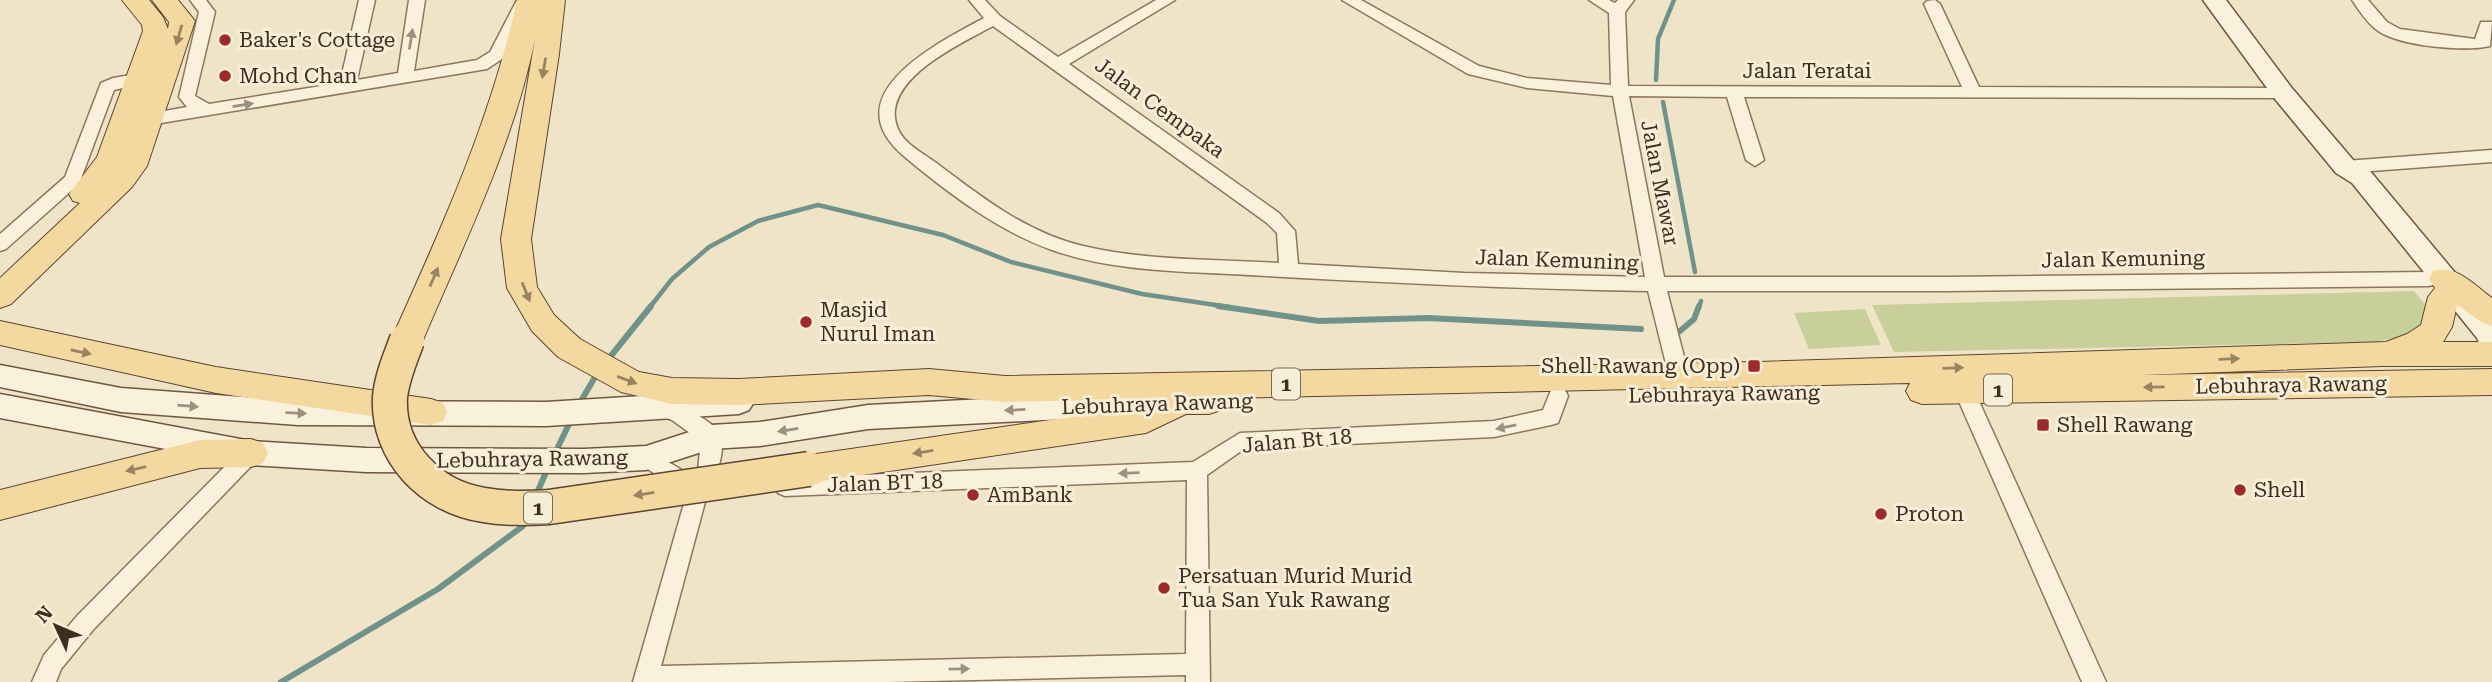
<svg xmlns="http://www.w3.org/2000/svg" width="2492" height="682" viewBox="0 0 2492 682" font-family="'Roboto Serif',serif">
	<style>
		.green { fill: #c9cf9b }
		.lines { fill: none; stroke-linecap: round; stroke-linejoin: round }
		.stream-far1 { stroke: #6f938a; stroke-width: 4.5 }
		.stream { stroke: #6f938a; stroke-width: 6 }
		.street-casing { stroke: #8d765c; stroke-width: 3 }
		.secondary-casing { stroke: #6f573f; stroke-width: 3 }
		.primary-casing { stroke: #5b4430; stroke-width: 2 }
		.street { fill: #faf1dc; fill-rule: evenodd }
		.secondary { fill: #faf1dc; fill-rule: evenodd }
		.primary { fill: #f3d9a0; fill-rule: evenodd }
		.primary-bridge-casing { stroke: #5b4430; stroke-width: 37; stroke-linecap: butt }
		.primary-bridge { stroke: #f3d9a0; stroke-width: 34 }
		.oneway { fill: #988460 }
		.oneway2 { fill: #9c907e }
		.poi-dot { fill: #9e2a2b; stroke: #f7eed8; stroke-width: 2.5 }
		.labels { text-anchor: middle; dominant-baseline: central; stroke-width: 6; stroke-linejoin: round; paint-order: stroke }
		.shield { fill: #f7eed8; stroke: #756857; stroke-width: 2 }
		.shield-label { font-size: 19px; font-weight: bold; fill: #3d2e20 }
		.poi-label { font-size: 21px; fill: #3d2e20; stroke: #f7eed8; text-anchor: start }
		.street-label { font-size: 21px; fill: #3d2e20; stroke: #f7eed8 }
	</style>
	<rect width="100%" height="100%" fill="#f0e4c8"/>
	<g class="green">
		<path d="M 2414,291 L 2431,311 C 2422,335 2400,337 2376,342 L 1894,352 L 1872,305 Z"/>
		<polygon points="1865,309 1881,345 1809,349 1794,313"/>
	</g>
	<g class="lines">
		<g class="stream-far1">
			<polyline points="1656,80 1658,39 1674,0"/>
			<polyline points="1663,102 1695,272"/>
			<polyline points="650,307 672,279 709,247 758,221 818,205 943,235 1011,262 1142,294 1229,307"/>
			<polyline points="1699,307 1701,301"/>
		</g>
		<g class="stream">
			<polyline points="1218,306 1319,321 1428,318 1641,329"/>
			<polyline points="1680,331 1694,319 1699,306"/>
			<polyline points="606,362 651,306"/>
			<polyline points="578,406 598,372"/>
			<polyline points="555,453 572,418"/>
			<polyline points="536,495 548,468"/>
			<polyline points="281,682 438,589 523,526 526,520"/>
		</g>
		<defs>
			<g id="street">
				<polygon points="190,0 206,0 215,12 195,96 209,104 340,83 359,0 375,0 357,80 398,73 409,0 425,0 414,71 477,60 490,52 517,0 533,0 502,59 487,69 137,127 131,125 129,121 131,117 187,107 179,97 199,12"/>
				<path d="M 969,0 L 985,0 L 1000,16 L 1058,57 L 1156,0 L 1175,0 L 1069,64 L 1279,213 L 1295,231 L 1298,264 L 1464,273 L 1645,277 L 1613,96 L 1527,88 L 1468,74 L 1342,0 L 1361,0 L 1479,66 L 1527,78 L 1611,85 L 1609,13 L 1589,0 L 1609,0 L 1615,3 L 1618,0 L 1634,0 L 1625,12 L 1628,86 L 1962,87 L 1924,4 L 1927,1 L 1935,0 L 1940,4 L 1979,87 L 2283,88 L 2291,93 L 2283,98 L 1744,97 L 1764,160 L 1755,166 L 1746,160 L 1727,97 L 1629,96 L 1664,277 L 1946,277 L 2429,272 L 2436,274 L 2438,279 L 2436,284 L 2429,286 L 1946,291 L 1667,291 L 1689,376 L 1686,382 L 1679,384 L 1672,382 L 1669,376 L 1648,291 C 1520,289 1394,283 1267,276 C 1195,271 1120,274 1052,250 C 998,231 948,193 905,157 C 831,96 936,44 984,18 ZM 993,26 L 1267,223 L 1277,233 L 1279,263 C 1214,259 1146,261 1083,246 C 1027,233 980,196 935,162 C 924,154 905,144 899,131 C 896,126 894,116 895,110 C 900,71 962,43 993,26 Z"/>
				<path d="M 2352,0 L 2368,0 L 2387,22 L 2400,29 L 2475,39 L 2481,22 L 2492,22 L 2490,46 C 2464,52 2398,46 2377,30 C 2367,23 2359,10 2352,0 Z"/>
				<polygon points="149,72 157,77 155,81 114,90 79,184 6,249 0,251 0,234 65,177 101,83 113,78"/>
				<polygon points="2492,150 2492,162 2345,173 2336,167 2345,161"/>
				<polygon points="1964,382 1971,384 1974,390 2106,682 2082,682 1954,390 1957,384"/>
				<path d="M 1558,388 L 1565,390 L 1568,396 L 1558,423 L 1551,425 L 1494,437 L 1244,449 L 1207,475 L 1210,682 L 1186,682 L 1186,675 L 887,682 L 633,682 L 687,493 L 639,464 L 636,458 L 639,452 L 646,449 L 694,477 L 698,470 L 701,441 L 672,420 L 654,414 L 651,408 L 654,402 C 668,398 718,421 721,437 C 725,455 716,475 708,491 L 661,666 L 1186,654 L 1187,480 L 785,496 L 778,493 L 775,487 L 778,481 L 785,478 L 1193,462 L 1240,433 L 1494,421 L 1543,410 L 1551,390 Z"/>
				<polygon points="251,445 258,447 261,453 258,459 93,630 61,669 56,682 32,682 44,655 77,616 244,447"/>
			</g>
			<g id="secondary">
				<polygon points="2203,0 2226,0 2291,87 2354,161 2370,171 2492,317 2492,353 2482,350 2477,338 2352,183 2336,173 2275,99"/>
				<polygon points="0,365 121,388 298,401 546,402 739,390 749,394 754,402 749,410 739,414 546,426 298,425 121,412 0,387"/>
				<polygon points="1181,389 1191,393 1195,401 1191,409 1181,413 868,429 760,446 711,449 646,470 584,473 366,472 251,465 0,418 0,394 251,441 366,448 584,449 646,446 711,425 760,422 868,405"/>
			</g>
			<g id="primary">
				<polygon points="122,0 149,0 163,17 168,29 169,22 152,0 178,0 195,21 147,166 132,187 11,304 0,308 0,278 80,203 73,201 69,194 97,157 143,31 142,25"/>
				<path d="M 517,0 L 565,0 L 559,54 L 531,239 L 537,287 L 554,315 L 580,339 L 639,372 L 672,378 L 738,379 L 929,369 L 1005,376 L 1758,362 L 2386,342 L 2407,334 L 2421,325 L 2428,297 L 2435,288 L 2429,279 L 2433,271 C 2456,264 2474,285 2492,298 L 2492,326 L 2481,322 L 2457,305 L 2452,327 L 2443,342 L 2492,342 L 2492,366 L 2382,366 L 2143,375 L 2492,369 L 2492,395 L 1922,404 L 1911,400 L 1906,391 L 1910,383 L 1224,398 L 1225,401 L 1221,410 L 1209,414 L 1186,414 L 1146,433 L 809,483 L 797,479 L 792,469 L 797,459 L 809,455 L 1140,407 L 1156,399 L 1005,402 L 929,395 L 738,405 L 672,404 L 621,392 L 558,357 L 532,331 L 507,288 L 501,239 L 535,39 C 514,143 464,243 423,340 L 418,349 L 407,352 L 396,349 L 391,340 C 441,229 491,120 517,0 Z"/>
				<polygon points="0,321 216,367 431,399 443,403 447,412 443,421 431,425 216,393 0,345"/>
				<polygon points="251,439 263,443 268,453 263,463 251,467 200,468 0,520 0,490 200,440"/>
			</g>
		</defs>
		<use href="#street" class="street-casing"/>
		<use href="#secondary" class="secondary-casing"/>
		<use href="#primary" class="primary-casing"/>
		<use href="#street" class="street"/>
		<use href="#secondary" class="secondary"/>
		<use href="#primary" class="primary"/>
		<defs>
			<path id="primary-bridge" d="M 407,340 C 400,359 392,377 390,397 C 387,453 431,497 484,505 C 506,509 528,508 549,507 L 809,469"/>
		</defs>
		<use href="#primary-bridge" class="primary-bridge-casing"/>
		<use href="#primary-bridge" class="primary-bridge"/>
	</g>
	<defs><path id="oneway-solid" d="M-6-.8H1V-3.2L6.5 0L1 3.2V.8H-6Z" transform="scale(1.75)"/></defs>
	<g class="oneway">
		<use href="#oneway-solid" transform="translate(179 35) rotate(106)"/>
		<use href="#oneway-solid" transform="translate(544 68) rotate(99)"/>
		<use href="#oneway-solid" transform="translate(434 277) rotate(-67)"/>
		<use href="#oneway-solid" transform="translate(526 292) rotate(68)"/>
		<use href="#oneway-solid" transform="translate(81 352) rotate(12)"/>
		<use href="#oneway-solid" transform="translate(2229 359) rotate(-2)"/>
		<use href="#oneway-solid" transform="translate(1953 368) rotate(-2)"/>
		<use href="#oneway-solid" transform="translate(627 380) rotate(20)"/>
		<use href="#oneway-solid" transform="translate(2154 387) rotate(179)"/>
		<use href="#oneway-solid" transform="translate(923 452) rotate(171)"/>
		<use href="#oneway-solid" transform="translate(136 469) rotate(167)"/>
		<use href="#oneway-solid" transform="translate(644 494) rotate(171)"/>
	</g>
	<g class="oneway2">
		<use href="#oneway-solid" transform="translate(411 39) rotate(-81)"/>
		<use href="#oneway-solid" transform="translate(243 105) rotate(-9)"/>
		<use href="#oneway-solid" transform="translate(188 406) rotate(5)"/>
		<use href="#oneway-solid" transform="translate(1015 410) rotate(177)"/>
		<use href="#oneway-solid" transform="translate(296 413) rotate(2)"/>
		<use href="#oneway-solid" transform="translate(1506 427) rotate(168)"/>
		<use href="#oneway-solid" transform="translate(788 430) rotate(171)"/>
		<use href="#oneway-solid" transform="translate(1129 473) rotate(178)"/>
		<use href="#oneway-solid" transform="translate(959 669) rotate(-1)"/>
	</g>
	<g class="poi-dot">
		<circle cx="225" cy="40" r="7"/>
		<circle cx="225" cy="76" r="7"/>
		<circle cx="806" cy="322" r="7"/>
		<rect x="1747" y="359" width="14" height="14" rx="3.5"/>
		<rect x="2036" y="418" width="14" height="14" rx="3.5"/>
		<circle cx="2240" cy="490" r="7"/>
		<circle cx="973" cy="495" r="7"/>
		<circle cx="1881" cy="514" r="7"/>
		<circle cx="1164" cy="588" r="7"/>
	</g>
	<g class="labels">
		<g class="shield">
			<rect x="1272" y="368.5" width="28" height="31" rx="5"/>
			<rect x="1984" y="374.5" width="28" height="31" rx="5"/>
			<rect x="524" y="492.5" width="28" height="31" rx="5"/>
		</g>
		<g class="shield-label">
			<text x="1286" y="384">1</text>
			<text x="1998" y="390">1</text>
			<text x="538" y="508">1</text>
		</g>
		<g class="poi-label">
			<text x="239" y="40">Baker's Cottage</text>
			<text x="239" y="76">Mohd Chan</text>
			<text x="820" y="310">Masjid<tspan x="820" dy="24">Nurul Iman</tspan></text>
			<text x="1740" y="366" text-anchor="end">Shell Rawang (Opp)</text>
			<text x="2057" y="425">Shell Rawang</text>
			<text x="2254" y="490">Shell</text>
			<text x="987" y="495">AmBank</text>
			<text x="1895" y="514">Proton</text>
			<text x="1178" y="576">Persatuan Murid Murid<tspan x="1178" dy="24">Tua San Yuk Rawang</tspan></text>
		</g>
		<g class="street-label">
			<text x="1807" y="71">Jalan Teratai</text>
			<text transform="translate(1160 108) rotate(36)">Jalan Cempaka</text>
			<text transform="translate(1660 183) rotate(79)">Jalan Mawar</text>
			<text transform="translate(2123 259) rotate(-1)">Jalan Kemuning</text>
			<text transform="translate(1557 260) rotate(2)">Jalan Kemuning</text>
			<text transform="translate(2291 385) rotate(-1)">Lebuhraya Rawang</text>
			<text transform="translate(1724 394) rotate(-1)">Lebuhraya Rawang</text>
			<text transform="translate(1157 404) rotate(-2)">Lebuhraya Rawang</text>
			<text transform="translate(1297 441) rotate(-5)">Jalan Bt 18</text>
			<text transform="translate(532 459) rotate(-1)">Lebuhraya Rawang</text>
			<text transform="translate(885 483) rotate(-2)">Jalan BT 18</text>
		</g>
	</g>
	<g transform="translate(56 626) rotate(314)" stroke="#f7eed8" stroke-width="5" paint-order="stroke">
	<path d="M0-5L12 26L0 18L-12 26Z" fill="#3d2e20"/>
	<text y="-10" font-size="19" font-weight="bold" text-anchor="middle" fill="#3d2e20">N</text>
	</g>
</svg>
